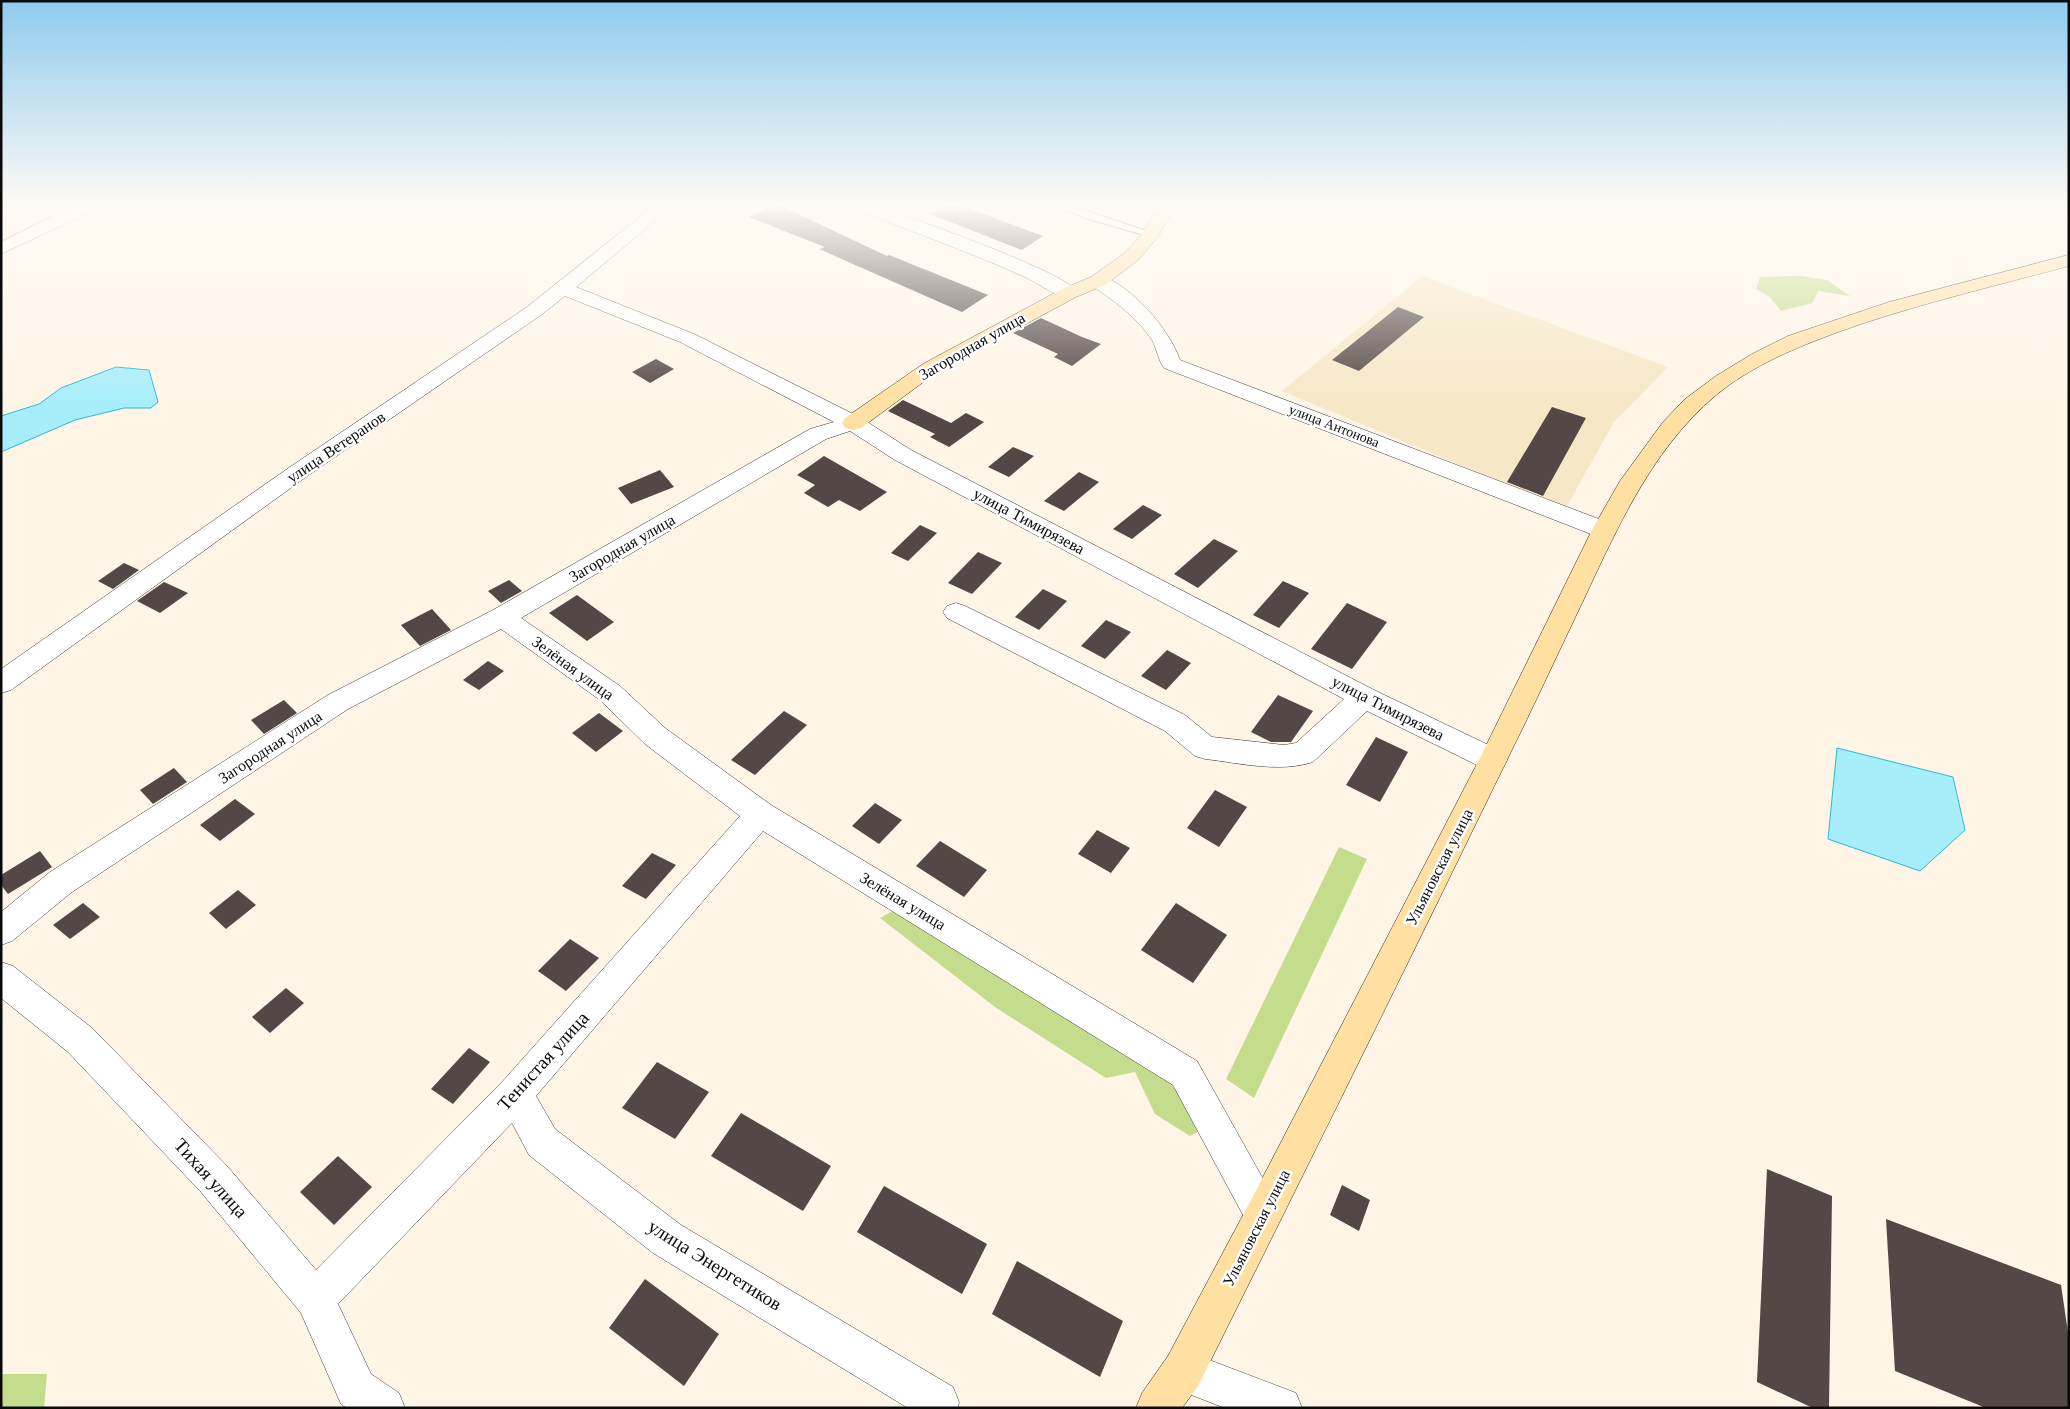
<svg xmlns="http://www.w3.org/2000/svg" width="2070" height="1409" viewBox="0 0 2070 1409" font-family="'Times New Roman',serif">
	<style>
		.farmland { fill: #f6e7c6 }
		.forest { fill: #c3dd8d }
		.water { fill: #a8eefa; stroke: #2ab8d6 }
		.building { fill: #534846 }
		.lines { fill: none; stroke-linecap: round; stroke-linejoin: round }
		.lane-casing { stroke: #3d3d3d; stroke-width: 2 }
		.street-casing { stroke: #3d3d3d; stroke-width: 1 }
		.secondary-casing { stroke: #2c2c2c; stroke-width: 1 }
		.lane { fill: #fff; fill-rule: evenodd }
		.street { fill: #fff; fill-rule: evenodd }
		.secondary { fill: #ffe0a2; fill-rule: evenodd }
		.labels { text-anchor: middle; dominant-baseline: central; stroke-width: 5; stroke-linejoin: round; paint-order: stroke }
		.far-street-label { font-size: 14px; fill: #0a0a0a; stroke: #fff }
		.street-label { font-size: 16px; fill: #0a0a0a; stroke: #fff }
		.near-street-label { font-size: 19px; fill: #0a0a0a; stroke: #fff }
	</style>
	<rect width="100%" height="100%" fill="#fff5e7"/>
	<polygon class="farmland" points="1422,276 1668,367 1614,422 1567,506 1506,484 1282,391"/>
	<g class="forest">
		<polygon points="1801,276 1827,280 1850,296 1818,291 1812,303 1781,311 1769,296 1756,289 1760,277"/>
		<polygon points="1339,847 1367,859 1254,1098 1226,1079"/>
		<polygon points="898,908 1161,1071 1204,1128 1190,1136 1155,1114 1135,1072 1106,1078 995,1007 880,918"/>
		<polygon points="1,1374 47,1374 44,1408 1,1408"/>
	</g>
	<g class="water">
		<polygon points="116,367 149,370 158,402 151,408 124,408 75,420 1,452 1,416 39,404 61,388"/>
		<polygon points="1837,748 1953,777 1965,830 1920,871 1828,839"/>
	</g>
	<g class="building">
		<polygon points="777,204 887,256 889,255 988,295 962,312 819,249 825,247 749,217"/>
		<polygon points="948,204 957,204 1043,236 1022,250 930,214"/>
		<polygon points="1398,307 1424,317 1359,371 1332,360"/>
		<polygon points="1041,318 1082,337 1101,344 1072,366 1054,357 1058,354 1013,333"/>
		<polygon points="656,359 674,369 650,383 632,372"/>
		<polygon points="903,400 951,423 966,413 984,422 949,447 930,437 935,434 888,411"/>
		<polygon points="1552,407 1586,418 1543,496 1507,482"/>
		<polygon points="1013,447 1034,456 1009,477 988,467"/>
		<polygon points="824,456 887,492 860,511 839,500 828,507 804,493 815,485 797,475"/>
		<polygon points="660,470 674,487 631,504 618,488"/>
		<polygon points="1079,472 1099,482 1064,511 1044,501"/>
		<polygon points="1143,505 1162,515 1132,539 1113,529"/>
		<polygon points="920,525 937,533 908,561 891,553"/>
		<polygon points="1214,539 1238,551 1198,588 1174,574"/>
		<polygon points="978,552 1002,563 972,594 948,583"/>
		<polygon points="124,563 139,570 113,589 98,581"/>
		<polygon points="509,580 522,591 501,603 488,591"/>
		<polygon points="1283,581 1309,593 1279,628 1253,615"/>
		<polygon points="164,582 188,593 160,613 137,601"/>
		<polygon points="1043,589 1067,601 1039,630 1015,617"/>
		<polygon points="577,595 614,622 587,641 549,613"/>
		<polygon points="1347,603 1387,622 1352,669 1311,649"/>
		<polygon points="432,609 451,630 420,646 401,625"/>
		<polygon points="1106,620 1131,632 1105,659 1081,646"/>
		<polygon points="1167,650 1191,663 1166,690 1141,676"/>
		<polygon points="488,661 504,671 479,690 463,680"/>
		<polygon points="1278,695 1313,711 1291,742 1271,742 1251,732"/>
		<polygon points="284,700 297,713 264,734 251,720"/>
		<polygon points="784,711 807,725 755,775 731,760"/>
		<polygon points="599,713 623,731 596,752 572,733"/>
		<polygon points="1376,737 1408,752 1380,802 1346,785"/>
		<polygon points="174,768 187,782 153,804 140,790"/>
		<polygon points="1215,790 1247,807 1219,847 1187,828"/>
		<polygon points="235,799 255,814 220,841 200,825"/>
		<polygon points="875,803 902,820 879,844 852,826"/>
		<polygon points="1097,830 1130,848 1111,873 1078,854"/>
		<polygon points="940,841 987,870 964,897 916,866"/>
		<polygon points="40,851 52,867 8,894 1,885 1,875"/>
		<polygon points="652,853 676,865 646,899 622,886"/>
		<polygon points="238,890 256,905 226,929 209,913"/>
		<polygon points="83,903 100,917 70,939 53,925"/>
		<polygon points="1176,903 1227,935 1193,983 1141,950"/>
		<polygon points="570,939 599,958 566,991 538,971"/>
		<polygon points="286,988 304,1003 270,1033 252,1017"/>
		<polygon points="469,1048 490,1062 453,1104 431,1089"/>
		<polygon points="657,1062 709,1092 675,1139 622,1108"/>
		<polygon points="741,1113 831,1166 803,1211 711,1156"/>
		<polygon points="338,1156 372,1187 334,1225 300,1192"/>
		<polygon points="1767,1169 1832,1196 1829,1408 1813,1408 1757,1382"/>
		<polygon points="1342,1185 1370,1200 1359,1231 1330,1215"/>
		<polygon points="884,1186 987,1244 962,1294 857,1232"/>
		<polygon points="1886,1219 2061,1285 2069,1339 2069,1408 1986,1408 1895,1371"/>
		<polygon points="1017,1261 1123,1321 1100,1377 992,1314"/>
		<polygon points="645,1279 719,1334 684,1386 609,1328"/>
	</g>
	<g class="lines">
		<defs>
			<polygon id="lane" points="1053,204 1066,204 1155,234 1151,237 1085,218"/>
			<g id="street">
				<polygon points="77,204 101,204 99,208 1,254 1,242"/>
				<path d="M 656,204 L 675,204 L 576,287 L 694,334 L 861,418 L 911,450 L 1374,690 L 1503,752 L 1507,760 L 1503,768 L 1493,771 L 1483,768 L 1367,711 L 1313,762 C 1279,773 1240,763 1205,759 L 1195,756 L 1165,731 L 947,618 L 943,612 L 947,606 L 956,603 L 965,606 L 1185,715 L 1212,737 L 1284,745 L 1296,743 L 1344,699 L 895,460 L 850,431 L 826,439 L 521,618 L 620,686 L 665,728 L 771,805 L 1197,1061 L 1276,1202 L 1282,1215 L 1276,1228 L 1263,1234 L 1250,1228 L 1173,1085 L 763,831 L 536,1096 L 555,1129 L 681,1225 L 953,1387 L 959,1402 L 958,1408 L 908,1408 L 653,1253 L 529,1155 L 512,1123 L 338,1304 L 371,1374 L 399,1393 L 405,1408 L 347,1408 L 341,1404 L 301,1313 L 201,1192 L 68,1052 L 1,998 L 1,962 L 13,966 L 92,1028 L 227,1166 L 316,1270 L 502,1082 L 740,816 L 645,744 L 600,700 L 501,629 L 348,709 L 72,892 L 12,941 L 1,945 L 1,912 L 50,872 L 328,695 L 493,610 L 810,429 L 834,422 L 680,342 L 565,296 L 541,315 L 306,477 L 11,690 L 1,693 L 1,669 L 290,467 L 527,307 Z"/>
				<path d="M 850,204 L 874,204 C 909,218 1063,270 1079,293 L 1076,297 C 1060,301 1042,285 1027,278 C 970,252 910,231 852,208 Z"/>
				<path d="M 1098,275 C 1130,283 1170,330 1180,360 L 1612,524 L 1616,530 L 1612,536 L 1604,538 L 1596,536 L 1164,368 C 1158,360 1157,349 1152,340 C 1137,317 1113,300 1091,285 L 1089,281 L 1091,277 Z"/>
				<polygon points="1183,1350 1296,1393 1302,1408 1225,1408 1168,1386 1162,1371 1168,1356"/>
			</g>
			<g id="secondary">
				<polygon points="1160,204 1177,204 1157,238 1137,261 1105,285 1076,297 937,372 861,428 853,430 845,428 842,423 845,418 923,364 1062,289 1091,277 1125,253 1144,231"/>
				<path d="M 2069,255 L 2069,266 C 1998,285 1927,302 1858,325 C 1813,341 1769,357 1729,385 C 1657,438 1620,522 1583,601 C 1557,655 1532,710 1505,764 C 1404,972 1301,1179 1198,1386 L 1182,1408 L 1136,1408 L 1142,1393 L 1168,1356 L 1250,1202 L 1479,760 L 1592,530 L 1620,481 L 1663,422 L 1685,399 L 1716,376 L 1752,354 L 1788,336 L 1889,302 Z"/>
			</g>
		</defs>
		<use href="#lane" class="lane-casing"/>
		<use href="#street" class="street-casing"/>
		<use href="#secondary" class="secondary-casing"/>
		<use href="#lane" class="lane"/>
		<use href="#street" class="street"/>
		<use href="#secondary" class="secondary"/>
	</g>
	<linearGradient id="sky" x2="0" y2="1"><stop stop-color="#8ecbef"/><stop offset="0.51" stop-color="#fffaf4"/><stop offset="1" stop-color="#fffaf4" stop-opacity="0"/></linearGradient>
	<rect width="2070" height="402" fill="url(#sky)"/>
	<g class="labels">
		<g class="far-street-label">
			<text transform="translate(1334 426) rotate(21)">улица Антонова</text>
		</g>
		<g class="street-label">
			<text transform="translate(972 346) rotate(-30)">Загородная улица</text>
			<text transform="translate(336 447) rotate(-34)">улица Ветеранов</text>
			<text transform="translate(1029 521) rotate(28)">улица Тимирязева</text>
			<text transform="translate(622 548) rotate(-30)">Загородная улица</text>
			<text transform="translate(573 668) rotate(36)">Зелёная улица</text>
			<text transform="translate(1388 708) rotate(27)">улица Тимирязева</text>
			<text transform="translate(270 747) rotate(-33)">Загородная улица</text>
			<text transform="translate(1439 867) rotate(-63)">Ульяновская улица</text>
			<text transform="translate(903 901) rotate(31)">Зелёная улица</text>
			<text transform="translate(1256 1228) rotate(-63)">Ульяновская улица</text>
		</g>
		<g class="near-street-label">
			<text transform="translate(543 1061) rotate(-48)">Тенистая улица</text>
			<text transform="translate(211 1178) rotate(48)">Тихая улица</text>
			<text transform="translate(715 1265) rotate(32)">улица Энергетиков</text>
		</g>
	</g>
	<rect width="2070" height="1409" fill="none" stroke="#0a0a0a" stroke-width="5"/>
</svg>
